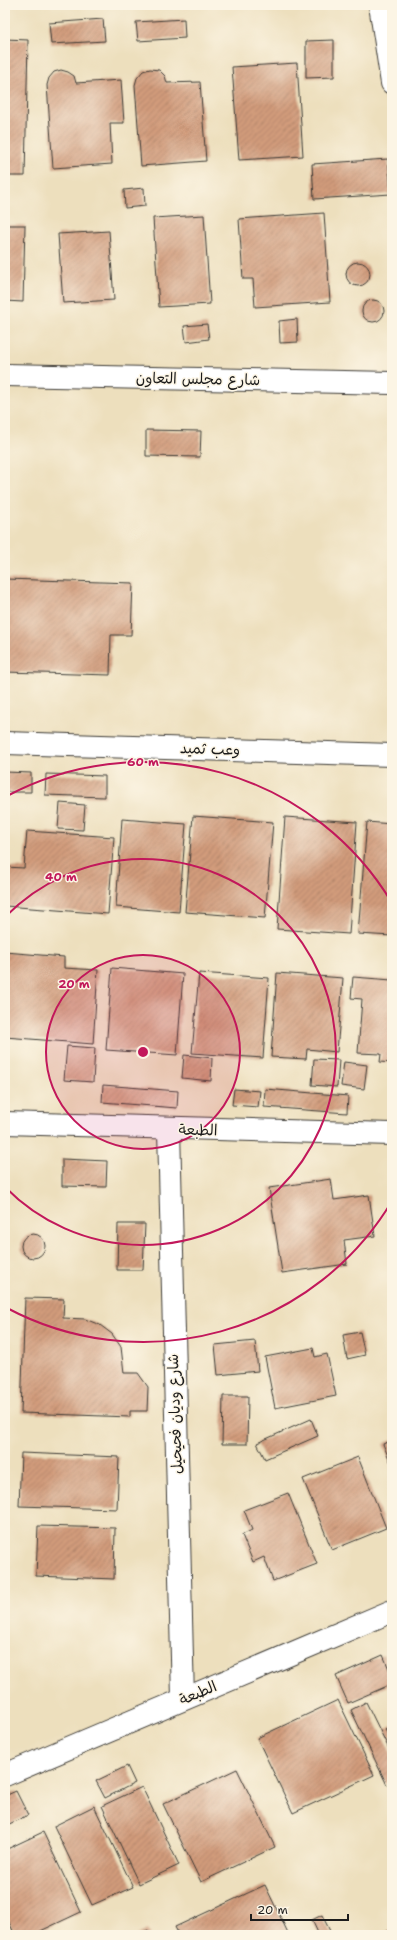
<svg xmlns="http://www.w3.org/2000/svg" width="397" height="1940" viewBox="0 0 397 1940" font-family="'Shantell Sans','Playpen Sans Arabic',sans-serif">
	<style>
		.building { fill: url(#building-hatch) }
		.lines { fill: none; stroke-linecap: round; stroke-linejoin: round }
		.minor-casing { stroke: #3b3934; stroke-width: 24 }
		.minor { stroke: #fff; stroke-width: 22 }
		.ring { fill: none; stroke: #c2185b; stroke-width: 2 }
		.labels { text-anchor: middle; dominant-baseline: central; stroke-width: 3; stroke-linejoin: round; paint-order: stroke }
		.street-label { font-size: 15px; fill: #1c1c1c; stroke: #fcf5e5 }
		.centre { fill: #c2185b; stroke: #fcf5e5; stroke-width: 2 }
		.ring-label { font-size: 12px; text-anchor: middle; font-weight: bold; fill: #c2185b; stroke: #fcf5e5; stroke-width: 3; stroke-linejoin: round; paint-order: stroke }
	</style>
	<defs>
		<pattern id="building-hatch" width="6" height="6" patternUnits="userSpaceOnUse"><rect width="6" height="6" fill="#d19b7c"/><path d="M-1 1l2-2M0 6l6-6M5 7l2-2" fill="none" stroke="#a97e65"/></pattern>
	</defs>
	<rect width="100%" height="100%" fill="#fcf5e5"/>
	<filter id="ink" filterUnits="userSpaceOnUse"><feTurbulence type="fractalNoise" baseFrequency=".025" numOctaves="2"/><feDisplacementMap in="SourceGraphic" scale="8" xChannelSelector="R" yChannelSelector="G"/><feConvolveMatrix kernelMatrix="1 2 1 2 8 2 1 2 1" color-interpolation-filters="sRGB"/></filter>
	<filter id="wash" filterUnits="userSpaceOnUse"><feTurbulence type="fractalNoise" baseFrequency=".012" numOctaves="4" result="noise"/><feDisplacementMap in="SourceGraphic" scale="16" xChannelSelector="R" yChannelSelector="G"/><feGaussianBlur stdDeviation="0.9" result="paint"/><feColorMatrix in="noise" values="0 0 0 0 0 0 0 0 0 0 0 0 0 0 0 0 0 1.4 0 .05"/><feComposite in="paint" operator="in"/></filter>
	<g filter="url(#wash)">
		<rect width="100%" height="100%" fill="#eddfbd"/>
		<g id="blocks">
			<g class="building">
				<polygon points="103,19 105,41 51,44 49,23"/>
				<polygon points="184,19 185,38 138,41 136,22"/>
				<polygon points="5,39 28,40 25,176 5,176"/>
				<polygon points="334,40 334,77 306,78 306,41"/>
				<polygon points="297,63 303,156 239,160 232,67"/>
				<polygon points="150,69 159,70 165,76 167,83 200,82 206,161 141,166 135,85 137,78 143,71"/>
				<polygon points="61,70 68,72 74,76 76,83 121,80 124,123 110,123 112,164 53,168 47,85 49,78 54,72"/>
				<polygon points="388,159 391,194 314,199 312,164"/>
				<polygon points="144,188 145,206 125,208 124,190"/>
				<polygon points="324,213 330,302 255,307 253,279 243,279 239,219"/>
				<polygon points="204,215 210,304 159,307 153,218"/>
				<polygon points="5,225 25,225 23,302 5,301"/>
				<polygon points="109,231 114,300 63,303 58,234"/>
				<circle cx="358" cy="274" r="12"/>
				<circle cx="373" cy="311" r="11"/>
				<polygon points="297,319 298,342 280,343 279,321"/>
				<polygon points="207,324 209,339 186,342 184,326"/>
				<polygon points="146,430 201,431 200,457 146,456"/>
				<polygon points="5,579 133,583 131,635 111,635 110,675 5,672"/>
				<polygon points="5,772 31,773 31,792 5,792"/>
				<polygon points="46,774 105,776 105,797 45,795"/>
				<polygon points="60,803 85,805 83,830 58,829"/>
				<polygon points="193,816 273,822 265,918 185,912"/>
				<polygon points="285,817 357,822 349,934 277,929"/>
				<polygon points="122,819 186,824 179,912 116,907"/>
				<polygon points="367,822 392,824 392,936 358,934"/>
				<polygon points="27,831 114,837 108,914 5,906 5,867 24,868"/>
				<polygon points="5,952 64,957 64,968 98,970 93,1044 5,1037"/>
				<polygon points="112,968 183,974 177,1055 106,1050"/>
				<polygon points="199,973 269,978 263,1058 192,1053"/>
				<polygon points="277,973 343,978 337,1052 307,1049 306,1059 271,1057"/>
				<polygon points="353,977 392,980 392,1063 380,1062 381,1054 358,1053 362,999 351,998"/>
				<polygon points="67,1046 95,1048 93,1082 64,1080"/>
				<polygon points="184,1055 212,1058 211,1081 182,1078"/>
				<polygon points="314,1059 339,1060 337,1087 312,1085"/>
				<polygon points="344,1062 367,1065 364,1089 341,1086"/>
				<polygon points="103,1085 178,1091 177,1108 102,1102"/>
				<polygon points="234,1089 260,1091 258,1107 232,1105"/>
				<polygon points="265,1089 348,1096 347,1113 264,1107"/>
				<polygon points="62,1159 107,1161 106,1187 62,1186"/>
				<polygon points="331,1179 334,1200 369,1195 375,1236 344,1240 347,1264 282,1273 269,1188"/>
				<polygon points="118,1224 145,1224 143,1270 117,1270"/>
				<circle cx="33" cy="1246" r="12"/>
				<polygon points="25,1298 64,1299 63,1318 85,1319 100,1325 112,1334 121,1347 124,1373 138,1373 148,1387 147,1411 130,1411 130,1417 21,1413"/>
				<polygon points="360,1332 365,1355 347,1359 343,1335"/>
				<polygon points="255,1341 258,1371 218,1375 215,1345"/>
				<polygon points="313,1348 315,1357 327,1354 336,1396 275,1408 265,1357"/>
				<polygon points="223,1396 248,1396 247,1444 222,1444"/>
				<polygon points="311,1419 318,1436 265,1459 257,1443"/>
				<polygon points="392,1440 392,1466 383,1444"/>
				<polygon points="21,1453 119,1457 117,1509 19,1506"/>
				<polygon points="358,1457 386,1528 332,1550 303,1479"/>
				<polygon points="288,1493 317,1564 273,1581 264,1557 253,1562 242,1535 252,1530 244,1510"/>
				<polygon points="38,1526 115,1528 114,1579 36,1576"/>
				<polygon points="383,1655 392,1676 392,1684 348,1703 336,1676"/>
				<polygon points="338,1700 374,1775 293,1813 257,1738"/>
				<polygon points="366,1702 392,1755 392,1782 387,1785 351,1710"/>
				<polygon points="392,1725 392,1744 385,1729"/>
				<polygon points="127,1766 135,1783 105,1798 96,1781"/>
				<polygon points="237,1769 275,1847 201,1882 163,1804"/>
				<polygon points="142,1787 179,1865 139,1884 102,1806"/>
				<polygon points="16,1791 28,1815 5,1826 5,1796"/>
				<polygon points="94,1806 133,1887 92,1905 54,1826"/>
				<polygon points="43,1832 81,1912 32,1935 15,1935 5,1914 5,1850"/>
				<polygon points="265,1885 289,1935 179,1935 175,1927"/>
				<polygon points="322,1915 332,1935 319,1935 312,1920"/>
				<polygon points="392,1929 392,1935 380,1935"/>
				<polygon points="148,1930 151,1935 137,1935"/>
			</g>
		</g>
	</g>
	<g filter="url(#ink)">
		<use href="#blocks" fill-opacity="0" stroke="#3b3934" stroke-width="1"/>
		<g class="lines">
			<defs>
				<g id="minor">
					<polyline points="380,5 392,83"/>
					<polyline points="5,375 392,383"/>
					<polyline points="5,743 392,755"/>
					<polyline points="5,1123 392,1134"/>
					<polyline points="169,1129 183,1699"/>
					<polyline points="5,1775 392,1611"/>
				</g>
			</defs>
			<use href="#minor" class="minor-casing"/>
			<use href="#minor" class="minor"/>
		</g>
	</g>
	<circle cx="143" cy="1052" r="97" fill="#c2185b" fill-opacity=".12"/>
	<g class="ring">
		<circle cx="143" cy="1052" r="97"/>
		<path d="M5 917A193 193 0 1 1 5 1187"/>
		<path d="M392 1201A290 290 0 0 1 7 1308M7 796A290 290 0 0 1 392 903"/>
	</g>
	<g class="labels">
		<g class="street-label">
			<text transform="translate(198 379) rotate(1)">شارع مجلس التعاون</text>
			<text transform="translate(210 749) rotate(2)">وعب ثميد</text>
			<text transform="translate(198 1130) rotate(1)">الطبعة</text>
			<text transform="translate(175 1414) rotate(-92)">شارع وديان فحيحيل</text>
			<text transform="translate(198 1693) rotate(-23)">الطبعة</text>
		</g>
	</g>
	<circle cx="143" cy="1052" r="6" class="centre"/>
	<g class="ring-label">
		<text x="143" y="766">60 m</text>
		<text x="61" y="881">40 m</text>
		<text x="74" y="988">20 m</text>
	</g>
	<rect width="397" height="1940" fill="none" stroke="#fcf5e5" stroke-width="20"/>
	<path d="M251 1914v6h97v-6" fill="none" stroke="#1c1c1c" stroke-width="2"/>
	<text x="257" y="1914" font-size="12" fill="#1c1c1c" stroke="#fcf5e5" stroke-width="3" paint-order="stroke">20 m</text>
</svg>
